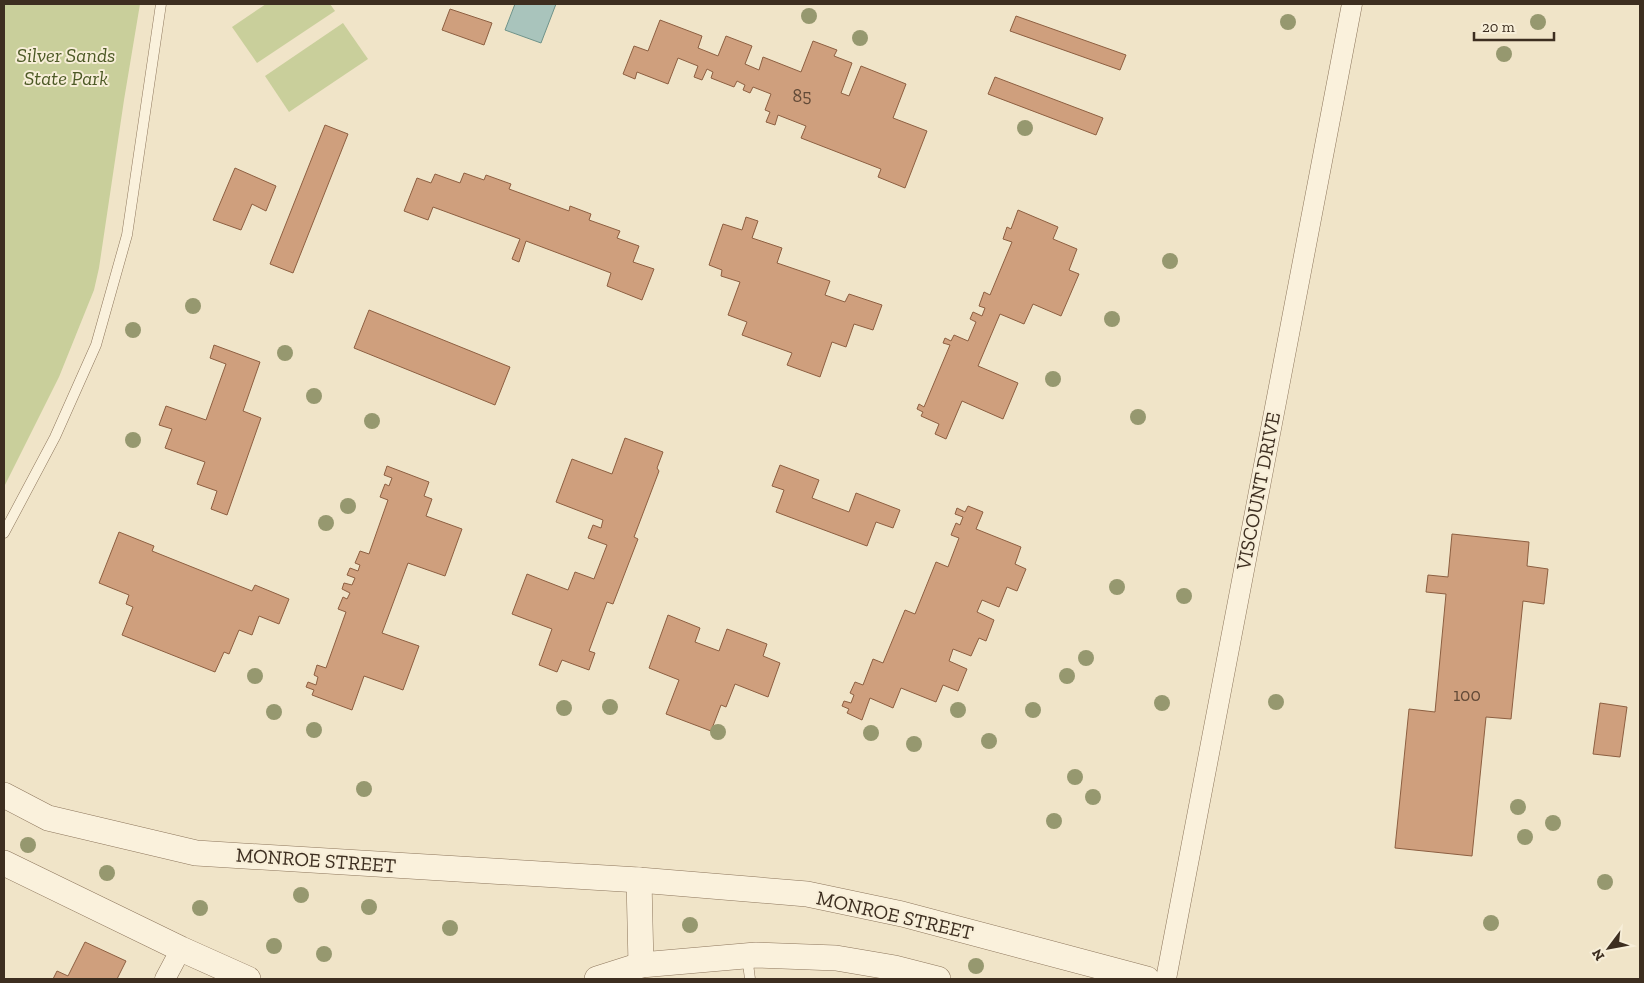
<svg xmlns="http://www.w3.org/2000/svg" width="1644" height="983" viewBox="0 0 1644 983" font-family="'Zilla Slab',serif">
	<style>
		.green { fill: #c9cf9b }
		.water { fill: #a9c4bc; stroke: #6f938a }
		.building { fill: #cf9f7d; stroke: #8d5f41 }
		.lines { fill: none; stroke-linecap: round; stroke-linejoin: round }
		.service-casing { stroke: #8d765c; stroke-width: 11 }
		.minor-casing { stroke: #8d765c; stroke-width: 21 }
		.tertiary-casing { stroke: #8d765c; stroke-width: 26 }
		.service { stroke: #faf1dc; stroke-width: 10 }
		.minor { stroke: #faf1dc; stroke-width: 20 }
		.tertiary { stroke: #faf1dc; stroke-width: 25 }
		.tree { fill: #96986f }
		.labels { text-anchor: middle; dominant-baseline: central; stroke-width: 4; stroke-linejoin: round; paint-order: stroke }
		.number-label { font-size: 18px; fill: #624a37 }
		.park-label { font-size: 20px; font-style: italic; fill: #4d5a26; stroke: #f7eed8 }
		.street-label { font-size: 20px; fill: #3d2e20; stroke: #f7eed8 }
	</style>
	<rect width="100%" height="100%" fill="#f0e4c8"/>
	<g class="green">
		<polygon points="4,4 140,4 124,100 99,268 94,290 59,377 4,487"/>
		<polygon points="266,4 330,4 335,11 257,63 232,27"/>
		<polygon points="343,23 368,59 289,112 265,76"/>
	</g>
	<polygon class="water" points="515,4 556,4 541,43 505,30"/>
	<g class="building">
		<polygon points="450,9 492,23 484,45 442,30"/>
		<polygon points="1016,16 1126,55 1120,70 1010,31"/>
		<polygon points="660,20 702,36 698,48 718,56 726,36 752,46 745,64 759,70 763,57 801,72 813,41 837,50 834,56 852,63 841,93 849,96 861,66 906,84 893,118 927,131 905,188 878,177 881,169 801,138 806,126 778,115 775,125 766,122 770,112 765,110 771,94 753,87 750,93 743,90 745,85 737,81 734,87 711,78 713,72 707,69 702,80 694,77 698,66 678,58 668,84 637,72 635,79 623,74 634,46 648,51"/>
		<polygon points="995,77 1103,118 1096,135 988,94"/>
		<polygon points="325,125 348,134 293,273 270,264"/>
		<polygon points="235,168 276,186 266,211 252,204 241,230 213,220"/>
		<polygon points="464,173 484,180 486,175 511,184 509,189 569,211 570,206 591,214 589,220 620,231 617,238 639,246 633,262 654,269 642,300 607,286 611,273 526,241 519,262 512,259 520,239 433,207 428,220 404,211 417,178 431,183 435,174 460,183"/>
		<polygon points="1018,210 1058,227 1053,239 1077,249 1069,270 1079,274 1061,316 1033,304 1024,324 1000,314 978,366 1018,383 1003,419 962,401 946,439 935,434 939,424 921,416 923,412 917,409 919,404 924,407 950,345 943,343 945,338 951,341 954,335 968,341 976,322 970,319 973,312 982,316 985,308 979,306 984,292 990,295 1012,242 1003,239 1007,227 1011,229"/>
		<polygon points="746,217 758,221 752,238 782,248 777,263 830,281 825,295 845,302 849,294 882,305 873,330 854,324 846,347 832,342 820,377 787,365 792,353 742,335 747,322 728,315 740,282 721,276 722,270 709,265 723,224 742,230"/>
		<polygon points="369,310 510,367 495,405 354,348"/>
		<polygon points="214,345 260,362 243,411 261,418 227,515 211,509 217,491 197,484 205,462 165,448 172,429 159,425 166,406 206,420 226,364 210,358"/>
		<polygon points="625,438 663,452 657,468 659,471 634,537 638,539 613,604 607,602 589,651 595,653 589,670 562,660 557,672 539,665 552,629 512,614 527,574 568,590 575,572 594,579 607,545 588,538 593,525 601,528 603,520 556,502 572,459 612,474"/>
		<polygon points="780,465 819,480 812,498 849,512 856,493 900,510 893,528 876,522 867,546 776,512 784,490 772,486"/>
		<polygon points="387,466 429,482 424,496 432,499 426,516 462,529 445,576 408,563 382,633 419,646 403,690 364,676 352,710 312,695 314,690 306,687 308,682 316,685 318,677 314,675 317,665 326,668 346,612 338,609 343,597 347,599 350,593 342,589 344,583 352,585 355,578 347,575 350,568 358,571 360,565 355,563 360,551 369,554 388,500 380,497 385,484 389,486 392,478 384,475"/>
		<polygon points="968,506 983,512 976,529 1021,547 1015,564 1026,569 1017,591 1007,587 999,607 982,600 977,612 994,620 986,641 979,638 971,656 953,649 949,661 967,669 958,691 943,685 936,702 901,688 893,708 870,698 862,720 847,713 849,709 842,706 844,701 851,703 854,695 850,693 855,682 863,685 873,659 883,663 905,610 915,614 936,562 948,567 959,538 951,535 956,523 960,525 963,517 955,514 957,508 965,512"/>
		<polygon points="119,532 154,546 152,551 252,591 255,585 289,599 279,624 259,616 252,635 239,630 229,654 224,652 215,672 122,635 133,607 126,604 129,595 99,583"/>
		<polygon points="1452,534 1529,542 1527,566 1548,569 1544,604 1523,601 1511,719 1486,717 1472,856 1395,848 1409,709 1435,712 1446,594 1426,592 1428,575 1448,577"/>
		<polygon points="668,615 700,628 695,642 719,651 727,629 767,644 763,656 780,663 768,697 735,684 726,707 721,705 711,731 666,714 679,680 649,668"/>
		<polygon points="1600,703 1627,707 1620,757 1593,754"/>
		<polygon points="85,942 126,961 117,979 53,979 57,971 68,976"/>
	</g>
	<g class="lines">
		<defs>
			<g id="service">
				<polyline points="4,533 55,437 96,345 127,235 161,4"/>
				<polyline points="747,956 750,979"/>
			</g>
			<g id="minor">
				<polyline points="165,979 181,949"/>
				<polyline points="1166,979 1352,4"/>
			</g>
			<g id="tertiary">
				<polyline points="4,795 48,818 196,853 639,880 807,894 902,914 1147,979"/>
				<polyline points="4,863 181,949 248,979"/>
				<polyline points="639,880 641,965"/>
				<polyline points="597,979 641,965 756,955 836,958 895,968 938,979"/>
			</g>
		</defs>
		<use href="#service" class="service-casing"/>
		<use href="#minor" class="minor-casing"/>
		<use href="#tertiary" class="tertiary-casing"/>
		<use href="#service" class="service"/>
		<use href="#minor" class="minor"/>
		<use href="#tertiary" class="tertiary"/>
	</g>
	<g class="tree">
		<circle cx="809" cy="16" r="8"/>
		<circle cx="1288" cy="22" r="8"/>
		<circle cx="1538" cy="22" r="8"/>
		<circle cx="860" cy="38" r="8"/>
		<circle cx="1504" cy="54" r="8"/>
		<circle cx="1025" cy="128" r="8"/>
		<circle cx="1170" cy="261" r="8"/>
		<circle cx="193" cy="306" r="8"/>
		<circle cx="1112" cy="319" r="8"/>
		<circle cx="133" cy="330" r="8"/>
		<circle cx="285" cy="353" r="8"/>
		<circle cx="1053" cy="379" r="8"/>
		<circle cx="314" cy="396" r="8"/>
		<circle cx="1138" cy="417" r="8"/>
		<circle cx="372" cy="421" r="8"/>
		<circle cx="133" cy="440" r="8"/>
		<circle cx="348" cy="506" r="8"/>
		<circle cx="326" cy="523" r="8"/>
		<circle cx="1117" cy="587" r="8"/>
		<circle cx="1184" cy="596" r="8"/>
		<circle cx="1086" cy="658" r="8"/>
		<circle cx="255" cy="676" r="8"/>
		<circle cx="1067" cy="676" r="8"/>
		<circle cx="1276" cy="702" r="8"/>
		<circle cx="1162" cy="703" r="8"/>
		<circle cx="610" cy="707" r="8"/>
		<circle cx="564" cy="708" r="8"/>
		<circle cx="958" cy="710" r="8"/>
		<circle cx="1033" cy="710" r="8"/>
		<circle cx="274" cy="712" r="8"/>
		<circle cx="314" cy="730" r="8"/>
		<circle cx="718" cy="732" r="8"/>
		<circle cx="871" cy="733" r="8"/>
		<circle cx="989" cy="741" r="8"/>
		<circle cx="914" cy="744" r="8"/>
		<circle cx="1075" cy="777" r="8"/>
		<circle cx="364" cy="789" r="8"/>
		<circle cx="1093" cy="797" r="8"/>
		<circle cx="1518" cy="807" r="8"/>
		<circle cx="1054" cy="821" r="8"/>
		<circle cx="1553" cy="823" r="8"/>
		<circle cx="1525" cy="837" r="8"/>
		<circle cx="28" cy="845" r="8"/>
		<circle cx="107" cy="873" r="8"/>
		<circle cx="1605" cy="882" r="8"/>
		<circle cx="301" cy="895" r="8"/>
		<circle cx="369" cy="907" r="8"/>
		<circle cx="200" cy="908" r="8"/>
		<circle cx="1491" cy="923" r="8"/>
		<circle cx="690" cy="925" r="8"/>
		<circle cx="450" cy="928" r="8"/>
		<circle cx="274" cy="946" r="8"/>
		<circle cx="324" cy="954" r="8"/>
		<circle cx="976" cy="966" r="8"/>
	</g>
	<g class="labels">
		<g class="number-label">
			<text x="802" y="96">85</text>
			<text x="1467" y="695">100</text>
		</g>
		<g class="park-label">
			<text x="66" y="55">Silver Sands<tspan x="66" dy="23">State Park</tspan></text>
		</g>
		<g class="street-label">
			<text transform="translate(1258 491) rotate(-79)">VISCOUNT DRIVE</text>
			<text transform="translate(316 860) rotate(4)">MONROE STREET</text>
			<text transform="translate(895 915) rotate(13)">MONROE STREET</text>
		</g>
	</g>
	<rect width="1644" height="983" fill="none" stroke="#3d2e20" stroke-width="10"/>
	<g transform="translate(1609 948) rotate(238)" stroke="#f7eed8" stroke-width="4" paint-order="stroke">
	<path d="M0-4L9 19L0 12L-9 19Z" fill="#3d2e20"/>
	<text y="-8" font-size="14" font-weight="bold" text-anchor="middle" fill="#3d2e20">N</text>
	</g>
	<path d="M1474 32v8h80v-8" fill="none" stroke="#3d2e20" stroke-width="2.5"/>
	<text x="1482" y="32" font-size="15" fill="#3d2e20" stroke="#f7eed8" stroke-width="4" paint-order="stroke">20 m</text>
</svg>
